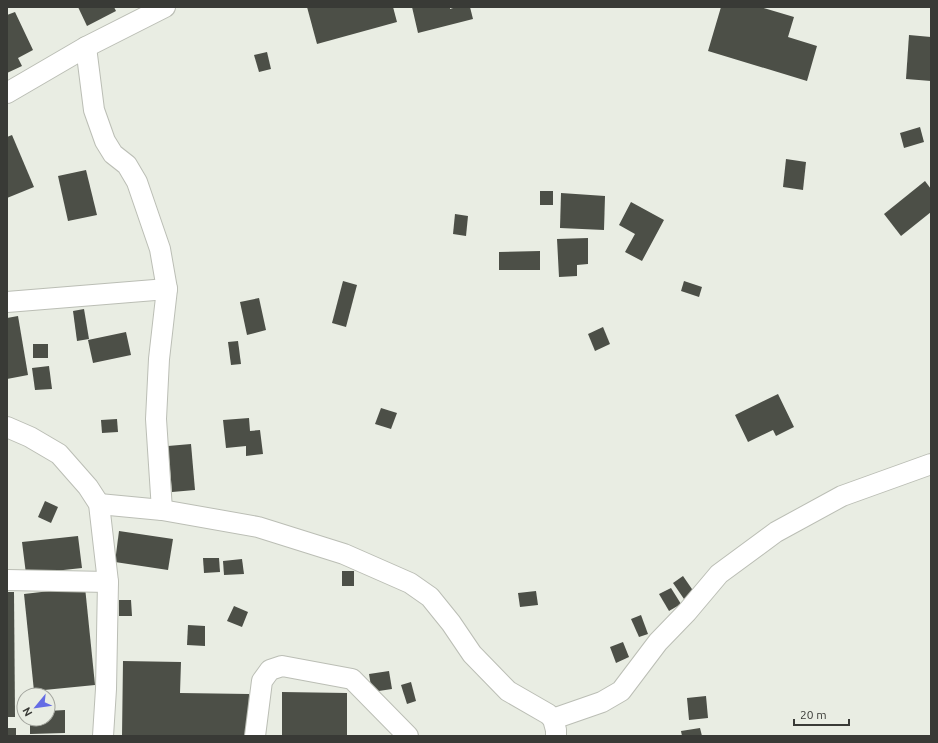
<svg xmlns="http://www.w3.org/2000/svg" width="938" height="743" viewBox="0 0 938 743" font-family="Ubuntu,sans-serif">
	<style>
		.building { fill: #4c4f47 }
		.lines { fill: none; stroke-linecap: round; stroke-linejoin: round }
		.minor-casing { stroke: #bbbeb5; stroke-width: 22 }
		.minor { stroke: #fff; stroke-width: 20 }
	</style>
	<rect width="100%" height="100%" fill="#e9ede3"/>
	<g class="building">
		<polygon points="78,7 114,7 116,11 87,26"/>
		<polygon points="307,7 393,7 397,22 317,44"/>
		<polygon points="412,7 450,7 450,9 456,7 470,7 473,19 418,33"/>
		<polygon points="721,7 760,7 794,17 788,37 817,46 807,81 708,51"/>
		<polygon points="15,12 33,50 18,58 22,66 7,73 7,15"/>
		<polygon points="909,35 931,37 931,81 906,79"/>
		<polygon points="267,52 271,69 259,72 254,55"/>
		<polygon points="920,127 924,142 904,148 900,133"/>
		<polygon points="12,135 34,187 7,198 7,137"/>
		<polygon points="786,159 806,162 803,190 783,187"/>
		<polygon points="86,170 97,215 68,221 58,176"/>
		<polygon points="925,181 931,189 931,212 901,236 884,214"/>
		<rect x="540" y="191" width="13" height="14"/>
		<polygon points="561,193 605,196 604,230 560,228"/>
		<polygon points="631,202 664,220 642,261 625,252 635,234 619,225"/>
		<polygon points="455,214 468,216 466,236 453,234"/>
		<polygon points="588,238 588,264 577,265 577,276 559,277 557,239"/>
		<polygon points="540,251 540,270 499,270 499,252"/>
		<polygon points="343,281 357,285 346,327 332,323"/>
		<polygon points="684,281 702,287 699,297 681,291"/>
		<polygon points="259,298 266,330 247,335 240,302"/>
		<polygon points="84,309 89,339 77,341 73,311"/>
		<polygon points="18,316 28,375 7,379 7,318"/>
		<polygon points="603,327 610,344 595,351 588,334"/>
		<polygon points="126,332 131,355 93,363 88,340"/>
		<polygon points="238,341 241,364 231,365 228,342"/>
		<rect x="33" y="344" width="15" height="14"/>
		<polygon points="49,366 52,389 35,390 32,368"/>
		<polygon points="778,394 794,427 776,436 773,430 748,442 735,415"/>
		<polygon points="381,408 397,413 391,429 375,424"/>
		<polygon points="249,418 250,431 260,430 263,454 246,456 246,446 226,448 223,420"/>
		<polygon points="117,419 118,432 102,433 101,420"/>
		<polygon points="191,444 195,490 172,492 168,446"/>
		<polygon points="45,501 58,507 51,523 38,517"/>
		<polygon points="119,531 173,539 168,570 115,562"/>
		<polygon points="78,536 82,568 26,574 22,542"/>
		<polygon points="203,558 219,558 220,572 204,573"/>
		<polygon points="242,559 244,574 224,575 223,561"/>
		<rect x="342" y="571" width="12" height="15"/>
		<polygon points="683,576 694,592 684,599 673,583"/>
		<polygon points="85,587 95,685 34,691 24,594"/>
		<polygon points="671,588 681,604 669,611 659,594"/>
		<polygon points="536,591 538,605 520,607 518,593"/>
		<polygon points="7,592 14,592 15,717 7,717"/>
		<polygon points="119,600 131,600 132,616 119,616"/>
		<polygon points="234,606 248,612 242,627 227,621"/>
		<polygon points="641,615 648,634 639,637 631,619"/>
		<polygon points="188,625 205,626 205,646 187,645"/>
		<polygon points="623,642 629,657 616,663 610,647"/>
		<polygon points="123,661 181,662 180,693 249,694 248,736 122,736"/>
		<polygon points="389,671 392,689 372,692 369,674"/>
		<polygon points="411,682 416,701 407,704 401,685"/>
		<polygon points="282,692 347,693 347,736 282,736"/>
		<polygon points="706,696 708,718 689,720 687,698"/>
		<polygon points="65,710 65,733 30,734 30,719 48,719 48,711"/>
		<rect x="7" y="728" width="9" height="8"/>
		<polygon points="700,728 702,736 682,736 681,731"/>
	</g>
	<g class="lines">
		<defs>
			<g id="minor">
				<polyline points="86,47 94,110 105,141 113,154 127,165 137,182 160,249 167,289 159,359 156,419 162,510"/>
				<polyline points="7,93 86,47 165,7"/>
				<polyline points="7,302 167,289"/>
				<polyline points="7,427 30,437 59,454 88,487 99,504 108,582 106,689 103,736"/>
				<polyline points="99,504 162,510 258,527 344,554 410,583 430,597 451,623 472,654 508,691 548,714 553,719 556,730 556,736"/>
				<polyline points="7,580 108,582"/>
				<polyline points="553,719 602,702 621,691 658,642 687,612 719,574 776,532 842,496 931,464"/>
				<polyline points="255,736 262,681 270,670 282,666 352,679 408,736"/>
			</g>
		</defs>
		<use href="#minor" class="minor-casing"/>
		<use href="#minor" class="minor"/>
	</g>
	<rect width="938" height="743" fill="none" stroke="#393a36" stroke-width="16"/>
	<g transform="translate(36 707) rotate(241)"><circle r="19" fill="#e9ede3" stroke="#a3a59e"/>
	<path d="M0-3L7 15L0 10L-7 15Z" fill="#646ce5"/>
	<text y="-6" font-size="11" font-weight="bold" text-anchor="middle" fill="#393a36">N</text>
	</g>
	<path d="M794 719v6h55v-6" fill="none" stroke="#393a36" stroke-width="2"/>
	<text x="800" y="719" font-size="12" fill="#393a36" stroke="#e9ede3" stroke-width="3" paint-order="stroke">20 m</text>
</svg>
